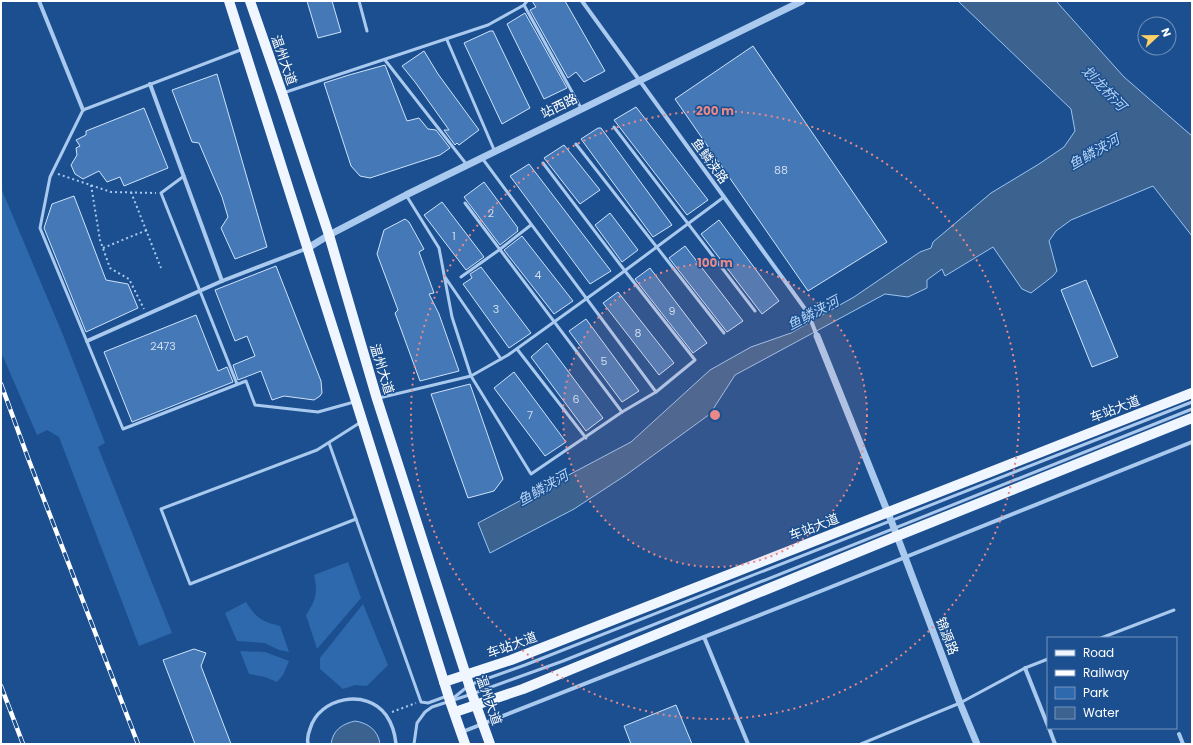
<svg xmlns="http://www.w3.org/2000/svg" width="1193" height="745" viewBox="0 0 1193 745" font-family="Poppins,'Noto Sans SC',sans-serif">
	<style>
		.green { fill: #2e69ad }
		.water { fill: #3c6290; stroke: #9cc4f0 }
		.building { fill: #4478b7; stroke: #cfe3fa }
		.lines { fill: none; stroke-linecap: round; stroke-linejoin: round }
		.path { stroke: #a9c9ee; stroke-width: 2; stroke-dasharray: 2 3; stroke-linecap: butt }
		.service { stroke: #a9c9ee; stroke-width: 3 }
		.pedestrian { stroke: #a9c9ee; stroke-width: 3.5 }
		.minor { stroke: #a9c9ee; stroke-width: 4 }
		.tertiary { stroke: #a9c9ee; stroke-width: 7 }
		.primary { stroke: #f0f6ff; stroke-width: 10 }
		.rail-casing { stroke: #fff; stroke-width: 4.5 }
		.rail { stroke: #1b4f8f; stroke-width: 3; stroke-dasharray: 9; stroke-linecap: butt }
		.ring { fill: none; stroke: #e88989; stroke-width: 2; stroke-dasharray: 2 4 }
		.labels { text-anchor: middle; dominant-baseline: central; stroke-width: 3; stroke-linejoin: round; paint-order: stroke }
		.number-label { font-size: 11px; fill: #d0dded }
		.street-label { font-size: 13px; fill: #fff; stroke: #1b4f8f }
		.water-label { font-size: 14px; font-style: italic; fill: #b5d3f5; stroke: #1b4f8f }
		.centre { fill: #e88989; stroke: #1b4f8f; stroke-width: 2 }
		.ring-label { font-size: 12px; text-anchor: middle; font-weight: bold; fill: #e88989; stroke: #1b4f8f; stroke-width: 3; stroke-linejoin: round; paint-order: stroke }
	</style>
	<rect width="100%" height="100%" fill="#1b4f8f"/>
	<g class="green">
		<polygon points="1,188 63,335 105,443 98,447 172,633 139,646 59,437 47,430 37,435 1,352"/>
		<path d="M 348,562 L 361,598 L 317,649 L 306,615 C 316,600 318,593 314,575 Z"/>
		<path d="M 246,602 C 256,618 262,622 280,626 L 289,652 L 279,650 L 265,643 L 237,641 L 225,613 Z"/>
		<polygon points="363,604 388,665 367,686 355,685 343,689 320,669 320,658"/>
		<polygon points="240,651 265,652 289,661 283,675 277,682 265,677 249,674"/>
	</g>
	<g class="water">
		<polygon points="958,1 1056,1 1124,77 1192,136 1192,236 1153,186 1071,220 1056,231 1049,241 1057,271 1053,276 1031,293 1022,289 993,247 945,276 942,269 927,280 927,288 908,297 885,294 735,375 710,414 626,475 574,509 490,553 478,523 631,442 710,370 751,347 791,333 822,315 854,297 920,252 931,248 933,242 991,193 1039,164 1064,147 1075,131 1071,109"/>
		<path d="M 355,721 C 368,723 378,730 380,744 L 331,744 C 333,730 342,724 355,721 Z"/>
	</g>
	<g class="building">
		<polygon points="307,1 332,1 341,32 318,38"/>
		<polygon points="532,1 565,1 605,71 584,82 576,72 568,78 530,10 536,7"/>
		<polygon points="525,13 567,88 544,99 507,24"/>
		<polygon points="490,31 493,31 530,108 502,124 464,43"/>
		<polygon points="753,46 887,242 808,291 675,99"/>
		<polygon points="424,51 438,74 479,130 459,145 457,143 455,145 444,130 449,130 415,82 402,66"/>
		<polygon points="385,65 407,121 419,118 428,129 436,130 450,148 440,155 370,178 360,176 351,166 324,83 349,75"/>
		<polygon points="217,74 267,247 235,259 221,228 228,217 222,197 199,143 192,142 172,90"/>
		<polygon points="636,107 708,200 687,215 614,120"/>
		<polygon points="144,108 168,168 124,186 120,177 107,182 99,171 83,179 75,174 71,165 77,155 76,148 80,146 76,140 86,135 86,131"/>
		<polygon points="598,128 601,128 672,225 653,237 581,139"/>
		<polygon points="564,145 600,190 580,204 544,158"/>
		<polygon points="529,164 611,271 590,284 510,176"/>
		<polygon points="484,182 518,228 517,229 518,231 500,245 464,197"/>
		<polygon points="74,196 106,280 128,284 138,308 86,332 44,228 52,204"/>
		<polygon points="442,202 484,257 466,270 424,215"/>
		<polygon points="610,213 638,250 622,262 595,225"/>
		<polygon points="405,219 409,222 424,249 419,252 434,293 429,294 439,314 459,371 420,381 395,313 398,310 377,254 384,230"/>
		<polygon points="719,220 779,301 762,314 701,234"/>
		<polygon points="522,236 573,301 554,314 504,250"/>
		<polygon points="685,246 743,321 727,332 669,258"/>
		<polygon points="276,266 321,381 322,393 320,396 314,400 284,396 272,400 261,371 238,380 233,365 255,356 247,336 235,341 215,290"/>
		<polygon points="481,267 531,333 509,348 463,284 472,278 470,274"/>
		<polygon points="650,268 707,343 693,353 635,279"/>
		<polygon points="1086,280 1118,357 1092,367 1061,290"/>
		<polygon points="618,292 674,363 659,375 603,303"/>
		<polygon points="196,315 218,371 227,367 233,382 132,422 104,352"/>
		<polygon points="586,319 639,391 622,402 569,331"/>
		<polygon points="547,343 603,418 586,431 531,357"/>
		<polygon points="514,372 566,442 545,456 494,388"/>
		<polygon points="470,384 503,479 494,491 468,498 431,394"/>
		<polygon points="194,649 206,653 201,666 231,744 195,744 163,660"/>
		<polygon points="676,705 692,744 631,744 624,726"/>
	</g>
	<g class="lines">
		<g class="path">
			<polyline points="58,174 111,192 156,193"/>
			<polyline points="91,185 100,240 110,268 129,279 144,309"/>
			<polyline points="131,192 161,268"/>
			<polyline points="103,248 147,230"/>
			<polyline points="392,712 416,703"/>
		</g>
		<g class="service">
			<polyline points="359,1 367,31"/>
			<polyline points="524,5 581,108"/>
			<polyline points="447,40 495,152"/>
			<polyline points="243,49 83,110 50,177 40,228 123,429 246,381 255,405 318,412 354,402"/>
			<polyline points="385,60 467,165"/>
			<polyline points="283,93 488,25 524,5 527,1"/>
			<polyline points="614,127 755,311"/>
			<polyline points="576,144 724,333"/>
			<polyline points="482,158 656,392"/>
			<polyline points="184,176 161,193 237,384"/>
			<polyline points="406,195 439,248 452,317 471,376 531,474 622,412 656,392 695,360 625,271 543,163"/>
			<polyline points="465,203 622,412"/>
			<polyline points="445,277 501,359"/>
			<polyline points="461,277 499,250 531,225"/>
			<polyline points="517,349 586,438"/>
			<polyline points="379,398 471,376 508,355 611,281 724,197"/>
			<polyline points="329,443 421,702 428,703 447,696"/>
			<polyline points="356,519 190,584 161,509 317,450 361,422"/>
			<polyline points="1101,638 1174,610"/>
			<polyline points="472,684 525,665 1192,402"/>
			<polyline points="451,700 467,687"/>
			<polyline points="414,744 417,723 425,712 432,707 472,694 563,661 1192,409"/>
			<polyline points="861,744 960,703 1025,668 1048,659"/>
		</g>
		<path class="pedestrian" d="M 308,744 C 307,739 308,734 310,729 C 319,697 367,688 386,715 C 393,725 395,733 396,744"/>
		<g class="minor">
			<polyline points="39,1 83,110"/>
			<polyline points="582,1 808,313 817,336"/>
			<polyline points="150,84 222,281"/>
			<polyline points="87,341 222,281 308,248"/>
			<polyline points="704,637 748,744"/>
			<polyline points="1025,668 1048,726"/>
			<polyline points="1049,728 1055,744"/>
			<polyline points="462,732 821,591 1192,442"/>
			<polyline points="1179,734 1183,744"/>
		</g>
		<g class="tertiary">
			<polyline points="308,248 329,235 406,195 802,1"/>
			<polyline points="817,336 894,528 960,703 977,744"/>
		</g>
		<g class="primary">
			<polyline points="229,1 356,401 450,701 465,744"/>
			<polyline points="250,1 282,93 329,235 377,399 472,694 490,744"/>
			<polyline points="444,682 511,660 1192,393"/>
			<polyline points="455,712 523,689 897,536 1192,418"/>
		</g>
		<defs>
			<g id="rail">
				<polyline points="1,384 28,458 138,744"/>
				<polyline points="1,686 23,744"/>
			</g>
		</defs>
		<use href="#rail" class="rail-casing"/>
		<use href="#rail" class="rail"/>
	</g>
	<circle cx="715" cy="415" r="152" fill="#e88989" fill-opacity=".12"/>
	<g class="ring">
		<circle cx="715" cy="415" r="152"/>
		<circle cx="715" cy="415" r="304"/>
	</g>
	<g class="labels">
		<g class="number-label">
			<text x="781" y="170">88</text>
			<text x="491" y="213">2</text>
			<text x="454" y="236">1</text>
			<text x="538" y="275">4</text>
			<text x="496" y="309">3</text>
			<text x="672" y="311">9</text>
			<text x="638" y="333">8</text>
			<text x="163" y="346">2473</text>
			<text x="604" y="361">5</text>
			<text x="576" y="399">6</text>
			<text x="530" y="415">7</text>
		</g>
		<g class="street-label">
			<text transform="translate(284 60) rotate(71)">温州大道</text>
			<text transform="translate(559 106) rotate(-26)">站西路</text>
			<text transform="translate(710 161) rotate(54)">鱼鳞浃路</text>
			<text transform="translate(382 369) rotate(73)">温州大道</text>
			<text transform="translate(1115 409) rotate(-21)">车站大道</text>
			<text transform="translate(814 527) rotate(-21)">车站大道</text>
			<text transform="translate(947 636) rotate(69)">锦源路</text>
			<text transform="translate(512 645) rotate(-20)">车站大道</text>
			<text transform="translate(489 700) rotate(71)">温州大道</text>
		</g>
		<g class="water-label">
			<text transform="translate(1104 88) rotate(46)">划龙桥河</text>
			<text transform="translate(1094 152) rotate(-30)">鱼鳞浃河</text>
			<text transform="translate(813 313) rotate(-28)">鱼鳞浃河</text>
			<text transform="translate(543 488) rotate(-30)">鱼鳞浃河</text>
		</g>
	</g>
	<circle cx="715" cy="415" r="6" class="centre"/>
	<g class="ring-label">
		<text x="715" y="115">200 m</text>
		<text x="715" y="267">100 m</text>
	</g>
	<rect width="1193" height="745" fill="none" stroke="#ffffff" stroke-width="4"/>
	<rect x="1047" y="637" width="130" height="92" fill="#1b4f8f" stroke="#7695bc"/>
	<rect x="1055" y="650" width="20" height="6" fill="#f0f6ff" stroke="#7695bc"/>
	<text x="1083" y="657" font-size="12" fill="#ffffff">Road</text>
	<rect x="1055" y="670" width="20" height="6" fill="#ffffff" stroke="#7695bc"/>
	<text x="1083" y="677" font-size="12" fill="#ffffff">Railway</text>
	<rect x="1055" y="687" width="20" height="12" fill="#2e69ad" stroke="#7695bc"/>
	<text x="1083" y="697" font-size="12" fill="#ffffff">Park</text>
	<rect x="1055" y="707" width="20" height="12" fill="#3c6290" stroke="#7695bc"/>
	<text x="1083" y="717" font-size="12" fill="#ffffff">Water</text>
	<g transform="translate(1157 36) rotate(68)"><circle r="19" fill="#1b4f8f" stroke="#7695bc"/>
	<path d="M0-3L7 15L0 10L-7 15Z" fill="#ffd166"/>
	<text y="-6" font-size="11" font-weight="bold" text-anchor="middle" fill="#ffffff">N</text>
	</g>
</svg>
